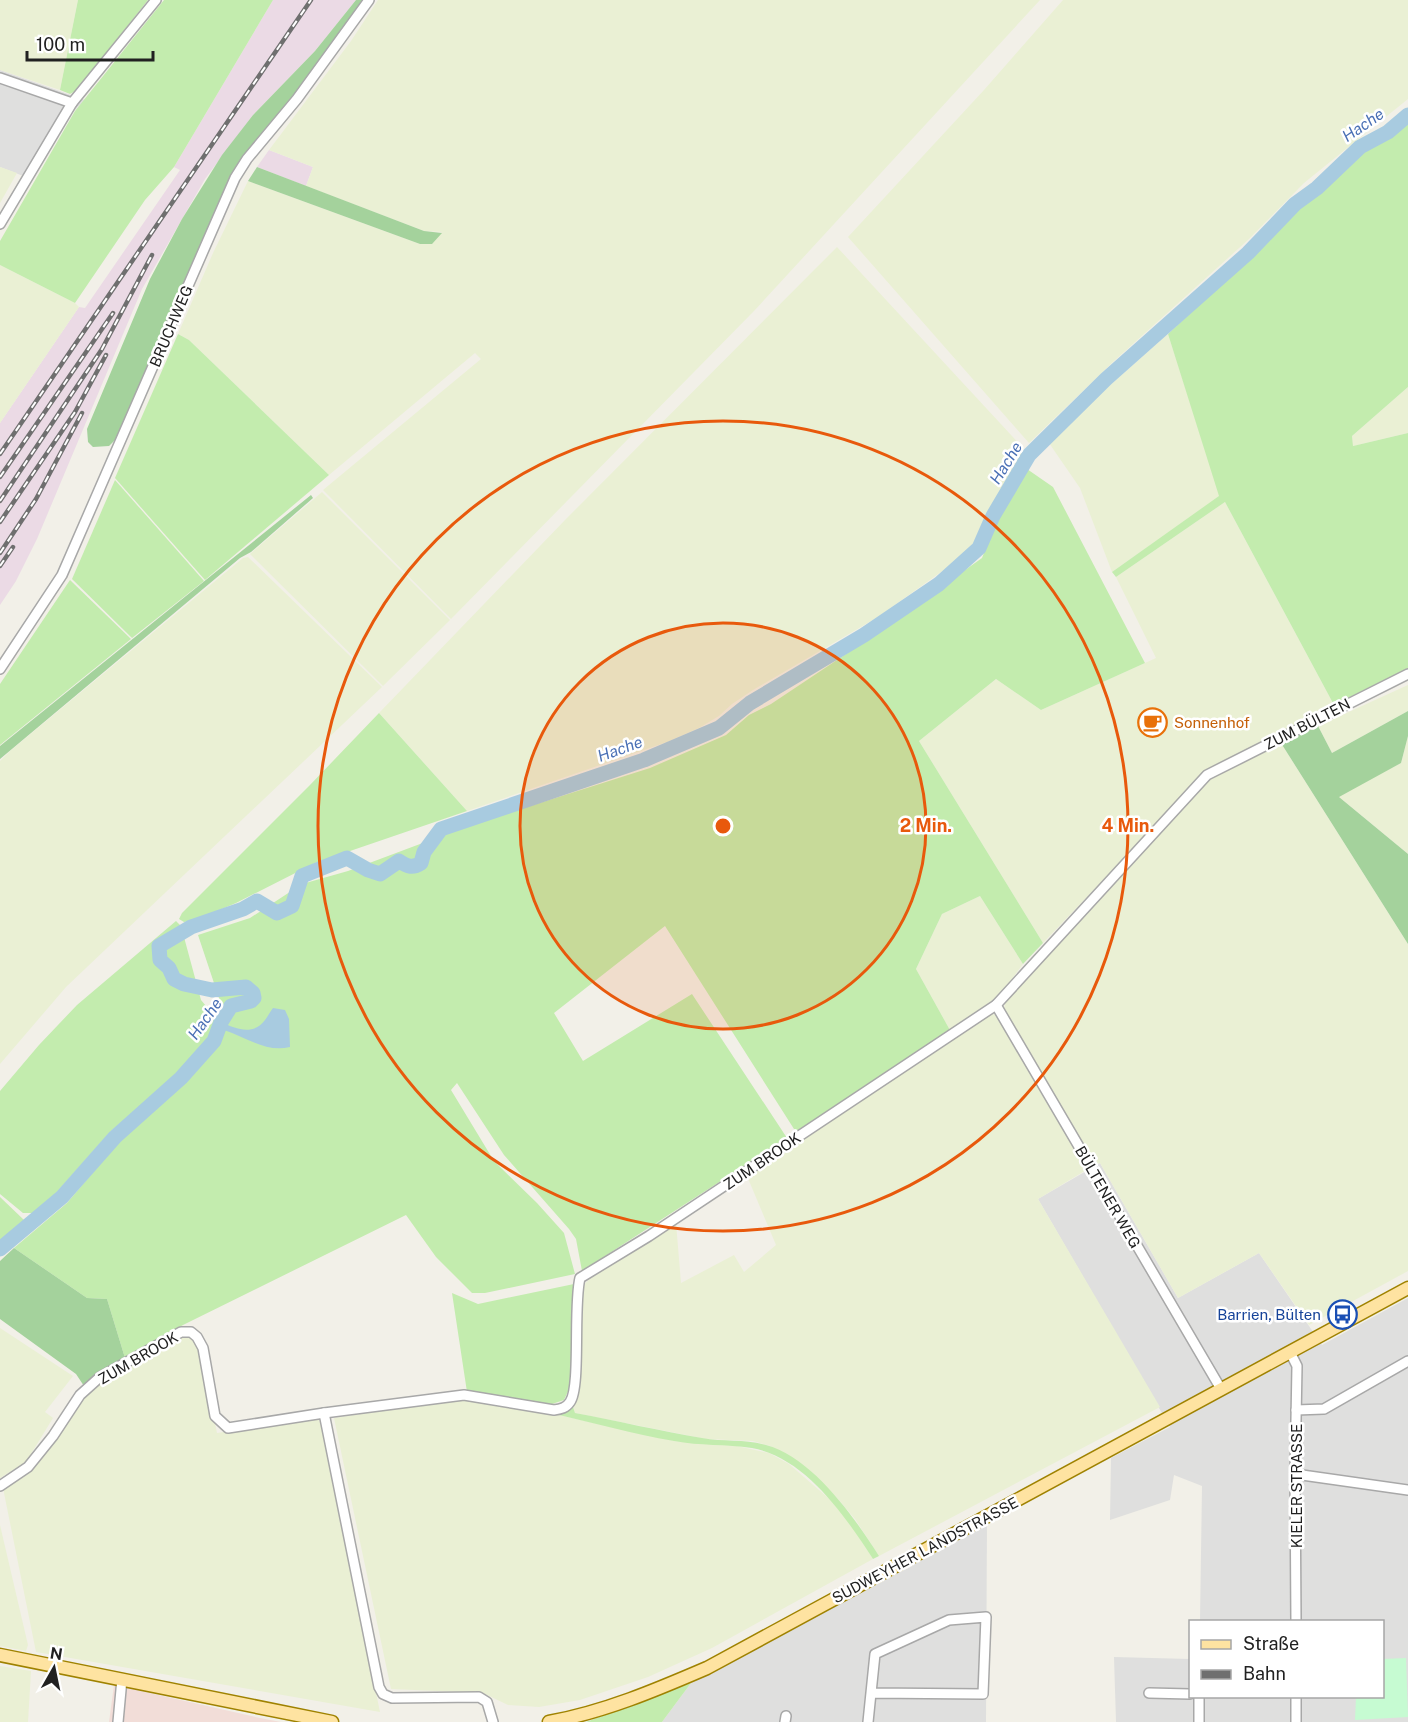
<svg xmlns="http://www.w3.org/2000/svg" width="1408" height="1722" viewBox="0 0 1408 1722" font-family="'Public Sans',sans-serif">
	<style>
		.residential { fill: #dfdfde }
		.commercial { fill: #f2ddd8 }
		.industrial { fill: #ebdae5 }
		.farmland { fill: #eaf0d4 }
		.grass { fill: #c3ecae }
		.forest { fill: #a4d29c }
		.park { fill: #c6fbd2 }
		.water { fill: #a8cbe0 }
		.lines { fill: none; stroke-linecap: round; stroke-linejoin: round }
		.river { stroke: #a8cbe0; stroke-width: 15 }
		.minor-casing { stroke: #a8a8a8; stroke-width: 12 }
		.major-casing { stroke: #9f8200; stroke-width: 15 }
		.minor { stroke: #fff; stroke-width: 9 }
		.major { stroke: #fee3a1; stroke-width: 12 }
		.rail-casing { stroke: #6f6f6f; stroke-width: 4.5 }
		.rail { stroke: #fff; stroke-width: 2; stroke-dasharray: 7; stroke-linecap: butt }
		.ring { fill: none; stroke: #e8590c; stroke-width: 3 }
		.labels { text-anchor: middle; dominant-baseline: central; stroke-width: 5; stroke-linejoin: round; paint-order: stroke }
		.street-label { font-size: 15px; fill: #212121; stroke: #fff }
		.food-label { font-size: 15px; fill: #c56008; stroke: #fff; text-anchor: start }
		.transit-label { font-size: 15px; fill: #164399; stroke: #fff; text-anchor: end }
		.water-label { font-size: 16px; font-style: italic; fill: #4a70b5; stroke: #fff }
		.centre { fill: #e8590c; stroke: #fff; stroke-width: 3 }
		.ring-label { font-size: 18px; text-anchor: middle; font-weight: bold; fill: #e8590c; stroke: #fff; stroke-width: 5; stroke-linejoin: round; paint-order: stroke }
	</style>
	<rect width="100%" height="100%" fill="#f2f0e8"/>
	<g class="residential">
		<polygon points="0,70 85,100 67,118 31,179 0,167"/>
		<polygon points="1100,1163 1178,1298 1259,1253 1322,1345 1408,1298 1408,1722 1116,1722 1114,1657 1190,1659 1190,1696 1382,1696 1382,1622 1200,1621 1202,1486 1174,1475 1170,1500 1110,1520 1111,1458 1170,1427 1038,1199"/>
		<polygon points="987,1523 986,1722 662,1722 691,1683"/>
	</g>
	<polygon class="commercial" points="114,1685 260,1718 281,1722 109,1722"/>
	<g class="industrial">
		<polygon points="273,0 356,0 315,51 253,115 205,179 142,289 37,539 16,581 0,605 0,423 79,307 85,308 180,170 174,167"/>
		<polygon points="269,150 313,167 306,186 257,167"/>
	</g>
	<g class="farmland">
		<polygon points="0,0 78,0 60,90 0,70"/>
		<polygon points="378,0 1040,0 754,311 451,619 323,490 481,359 475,353 329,475 189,340 178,334 213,253 248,181 420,244 442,232 424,231 306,186 313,167 269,150 351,41"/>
		<polygon points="1063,0 1408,0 1408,99 1304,183 1249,239 1113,362 1029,443 848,237 984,90"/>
		<polygon points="0,167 17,173 0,203"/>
		<polygon points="837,247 1025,450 985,520 977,542 969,552 878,617 753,690 732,704 719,716 699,728 667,742 467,811 379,713 565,520"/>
		<polygon points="0,265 75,303 79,307 0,423"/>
		<polygon points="1168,334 1220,496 1112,572 1080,488 1049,443 1108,387"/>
		<polygon points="1408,387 1408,433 1353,446 1352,436"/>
		<polygon points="322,492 450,620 383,686 250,554"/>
		<polygon points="1225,502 1334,705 1210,768 1043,943 919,741 996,679 1041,710 1156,658 1116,577"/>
		<polygon points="248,557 382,687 66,987 0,1064 0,761 10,751 243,558"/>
		<polygon points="1408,685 1408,711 1332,753 1318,726"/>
		<polygon points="1408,736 1408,854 1338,796 1401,763"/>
		<polygon points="1281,743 1408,944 1408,1271 1309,1325 1259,1253 1178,1298 1100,1163 1093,1166 1008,1021 1004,1008 1006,999 1210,776"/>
		<polygon points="980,896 1023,964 993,1005 951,1032 916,969 942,914"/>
		<polygon points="990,1013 998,1016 1088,1169 1038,1199 1160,1407 879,1556 855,1519 838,1499 816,1477 794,1459 770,1446 753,1441 706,1439 575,1413 573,1407 577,1399 579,1383 582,1286 591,1278 676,1223 681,1283 734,1255 744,1272 776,1245 747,1176"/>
		<polygon points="0,1328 73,1376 45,1412 53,1418 26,1462 0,1478"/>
		<polygon points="182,1336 189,1336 199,1346 217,1433 317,1418 320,1422 380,1712 36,1652 3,1488 30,1469 83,1397 101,1380"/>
		<polygon points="461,1399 550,1413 674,1441 737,1446 769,1453 789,1464 834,1503 850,1523 873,1559 712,1648 648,1677 580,1700 539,1707 508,1705 483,1693 391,1689 334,1418"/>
		<polygon points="0,1525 28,1645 26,1651 0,1646"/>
		<polygon points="0,1666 31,1671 28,1722 0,1722"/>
	</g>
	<g class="grass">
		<polygon points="78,0 148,0 77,90 70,94 60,90"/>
		<polygon points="164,0 273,0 174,167 145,200 75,303 0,265 0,241 75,111"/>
		<polygon points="1408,118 1408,387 1352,436 1353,446 1408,433 1408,668 1334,705 1225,502 1116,577 1112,572 1219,496 1168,334 1252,255 1297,208 1320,191 1363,150 1389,133"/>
		<polygon points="178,334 189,340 329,475 205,580 115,478"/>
		<polygon points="1027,469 1053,487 1145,663 1041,710 996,679 919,741 1043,943 1023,964 980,896 942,914 916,969 951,1032 798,1130 794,1129 665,926 554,1013 583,1061 692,994 787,1138 582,1271 576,1239 569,1229 504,1155 457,1083 451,1090 494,1161 537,1203 564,1233 575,1274 485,1293 472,1293 436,1257 406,1215 183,1325 125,1358 107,1299 87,1298 14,1248 67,1203 117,1144 185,1082 216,1045 227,1022 198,935 250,918 302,884 348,871 476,823 650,768 726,735 749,715 771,704 864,642 982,558 997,520"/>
		<polygon points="115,480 204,581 132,638 72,579"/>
		<polygon points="70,580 131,639 0,745 0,684"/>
		<polygon points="379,713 467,811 315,863 236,903 203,917 190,921 184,922 179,919 182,913 310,785"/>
		<polygon points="176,921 181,926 201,1000 211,1012 215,1022 211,1039 176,1076 111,1131 48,1202 33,1213 23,1213 0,1194 0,1091 39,1045 77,1005"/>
		<polygon points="0,1197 24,1220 0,1241"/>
		<polygon points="574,1284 570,1387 564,1400 552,1404 467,1392 452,1293 478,1304"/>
		<path d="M 573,1407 L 575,1413 C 618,1421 660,1431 702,1438 C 724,1442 745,1439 766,1445 C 812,1457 855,1518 879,1556 L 873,1559 C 845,1516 806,1458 752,1448 C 726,1444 700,1446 674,1441 C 633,1434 591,1422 550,1413 L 562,1413 Z"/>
		<polygon points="691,1683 662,1722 586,1722"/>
	</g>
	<g class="forest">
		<polygon points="356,0 366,0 341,35 245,156 118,437 109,446 93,447 88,442 87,429 150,279 182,219 222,155 253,115 315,51"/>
		<polygon points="257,167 424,231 442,233 432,244 420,244 248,181"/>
		<polygon points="311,495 313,498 251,552 240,558 0,759 0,746"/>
		<polygon points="1408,711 1408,736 1401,763 1339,797 1408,854 1408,944 1281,743 1318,726 1332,753"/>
		<polygon points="14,1248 87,1298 107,1299 125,1358 84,1386 76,1374 0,1319 0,1261"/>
	</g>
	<polygon class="park" points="1406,1658 1408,1717 1355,1720 1356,1697 1382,1696 1383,1659"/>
	<path class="water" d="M 273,1008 L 285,1010 L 289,1019 L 290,1047 C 266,1053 246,1037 224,1030 L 214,1041 L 221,1022 C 236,1029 253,1036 265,1020 C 268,1016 270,1012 273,1008 Z"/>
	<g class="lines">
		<path class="river" d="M 0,1249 L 62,1197 L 115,1137 L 181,1078 L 214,1041 L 221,1022 L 231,1006 L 251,1001 L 254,998 L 253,993 L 246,987 L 212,990 L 184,984 L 174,979 L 169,968 L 160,960 L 159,946 L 191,927 L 243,909 L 257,901 L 277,913 L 292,906 L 302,876 L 347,858 L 368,870 L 380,874 L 399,861 C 407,866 412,869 421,863 L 424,852 L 441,829 L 644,760 L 719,728 L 750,703 L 864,635 L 939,584 L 979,548 L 993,516 L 1029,455 L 1106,379 L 1248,253 L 1295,204 L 1317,188 L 1360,147 L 1388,132 L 1408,115"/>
		<defs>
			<g id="minor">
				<polyline points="0,78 72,103"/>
				<polyline points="0,224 72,103 156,0"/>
				<polyline points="0,669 62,575 235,178 247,159 297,99 369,0"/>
				<polyline points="996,1005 1221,1389"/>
				<polyline points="1290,1352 1297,1366 1295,1474 1296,1622"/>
				<polyline points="1296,1410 1324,1409 1408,1361"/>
				<path d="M 324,1413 L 464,1395 L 554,1410 C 561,1409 566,1408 570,1402 C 581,1387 573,1305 580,1278 L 649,1236 L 996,1005 L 1207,775 L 1408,674"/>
				<polyline points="1295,1474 1408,1490"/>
				<polyline points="0,1486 28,1467 53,1436 80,1395 100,1377 181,1332 191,1332 197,1337 203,1348 215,1416 228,1428 324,1413 379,1687 383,1694 392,1698 479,1697 487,1702 493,1722"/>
				<polyline points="1149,1693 1190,1694"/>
				<polyline points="1199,1696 1199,1722"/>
				<polyline points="1296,1696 1296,1722"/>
				<polyline points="118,1722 122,1679"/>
				<polyline points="785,1722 786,1716"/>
				<polyline points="868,1722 875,1654 949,1620 986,1617 983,1694 871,1693"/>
			</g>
			<g id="major">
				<polyline points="0,1655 332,1722"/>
				<path d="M 549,1722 C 604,1712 656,1690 707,1668 L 1408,1288"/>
			</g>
		</defs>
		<use href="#minor" class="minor-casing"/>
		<use href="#major" class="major-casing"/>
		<use href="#minor" class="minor"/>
		<use href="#major" class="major"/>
		<defs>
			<g id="rail">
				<polyline points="0,454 311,0"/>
				<polyline points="0,477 113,313"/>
				<polyline points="0,501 102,349 152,255"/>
				<polyline points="0,522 75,412 106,355"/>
				<polyline points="0,553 36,499 82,413"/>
				<polyline points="0,566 13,547"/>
			</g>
		</defs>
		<use href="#rail" class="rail-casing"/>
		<use href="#rail" class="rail"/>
	</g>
	<circle cx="723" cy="826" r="203" fill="#e8590c" fill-opacity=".12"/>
	<g class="ring">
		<circle cx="723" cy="826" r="203"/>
		<circle cx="723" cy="826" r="405"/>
	</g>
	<defs>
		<symbol id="cafe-ring" viewBox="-11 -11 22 22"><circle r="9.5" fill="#fff" stroke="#e8710a" stroke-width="1.5"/><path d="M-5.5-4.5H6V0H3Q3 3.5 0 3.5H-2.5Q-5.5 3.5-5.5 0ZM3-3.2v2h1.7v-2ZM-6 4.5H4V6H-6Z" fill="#e8710a"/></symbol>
		<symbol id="bus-ring" viewBox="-11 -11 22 22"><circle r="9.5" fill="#fff" stroke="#1a4fb4" stroke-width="1.5"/><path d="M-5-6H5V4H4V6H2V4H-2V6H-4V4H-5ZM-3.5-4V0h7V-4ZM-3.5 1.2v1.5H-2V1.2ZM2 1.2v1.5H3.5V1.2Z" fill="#1a4fb4"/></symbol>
	</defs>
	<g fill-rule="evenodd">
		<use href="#cafe-ring" x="1136" y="706" width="33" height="33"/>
		<use href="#bus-ring" x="1326" y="1298" width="33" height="33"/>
	</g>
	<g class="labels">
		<g class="street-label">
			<text transform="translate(171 326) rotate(-67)">BRUCHWEG</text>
			<text transform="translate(1307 724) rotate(-27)">ZUM BÜLTEN</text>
			<text transform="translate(762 1161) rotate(-34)">ZUM BROOK</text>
			<text transform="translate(1108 1197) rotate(60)">BÜLTENER WEG</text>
			<text transform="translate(138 1358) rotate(-30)">ZUM BROOK</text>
			<text transform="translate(1296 1486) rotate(-90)">KIELER STRASSE</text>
			<text transform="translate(925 1550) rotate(-28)">SUDWEYHER LANDSTRASSE</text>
		</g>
		<g class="food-label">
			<text x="1174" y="722">Sonnenhof</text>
		</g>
		<g class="transit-label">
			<text x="1321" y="1314">Barrien, Bülten</text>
		</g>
		<g class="water-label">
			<text transform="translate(1363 125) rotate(-34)">Hache</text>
			<text transform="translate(1006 463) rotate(-58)">Hache</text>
			<text transform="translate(620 749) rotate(-20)">Hache</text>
			<text transform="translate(205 1019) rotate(-55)">Hache</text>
		</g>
	</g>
	<circle cx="723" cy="826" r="9" class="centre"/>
	<g class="ring-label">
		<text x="926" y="832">2 Min.</text>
		<text x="1128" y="832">4 Min.</text>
	</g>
	<rect x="1189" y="1620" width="195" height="78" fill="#ffffff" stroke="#a6a6a6" stroke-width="1.5"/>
	<rect x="1201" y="1640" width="30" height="9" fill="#fee3a1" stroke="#a6a6a6" stroke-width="1.5"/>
	<text x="1243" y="1650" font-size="18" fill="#212121">Straße</text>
	<rect x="1201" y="1670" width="30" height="9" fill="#6f6f6f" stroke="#a6a6a6" stroke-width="1.5"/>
	<text x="1243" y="1680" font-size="18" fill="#212121">Bahn</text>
	<g transform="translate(54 1668) rotate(9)" stroke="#ffffff" stroke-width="4.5" paint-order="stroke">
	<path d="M0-4.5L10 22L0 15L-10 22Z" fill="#212121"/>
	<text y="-9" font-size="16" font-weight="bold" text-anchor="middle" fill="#212121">N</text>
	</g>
	<path d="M27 51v9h126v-9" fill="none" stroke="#212121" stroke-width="3"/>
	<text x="36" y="51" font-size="18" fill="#212121" stroke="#ffffff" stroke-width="4.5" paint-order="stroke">100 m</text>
</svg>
